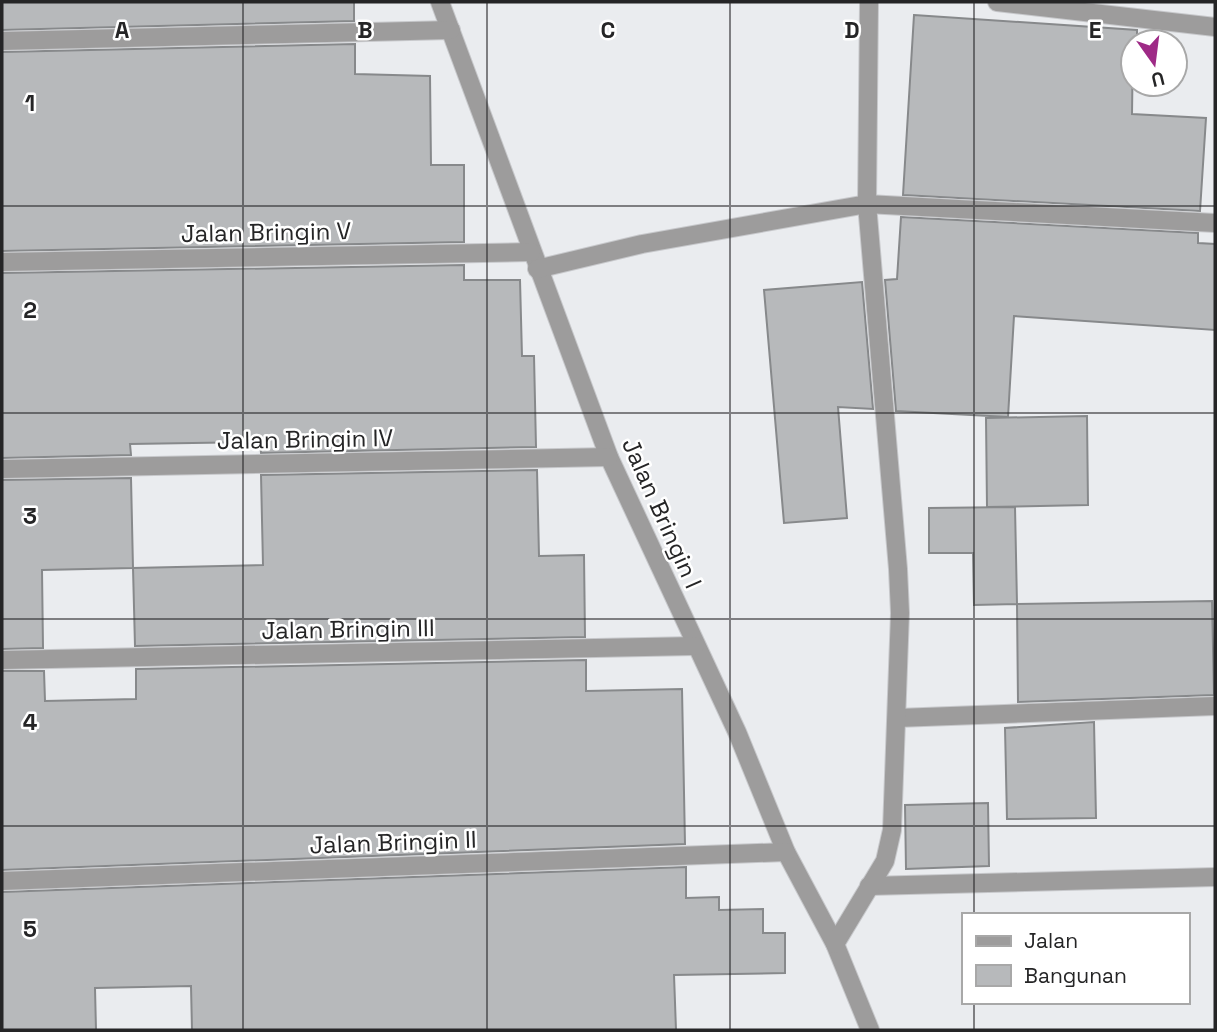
<svg xmlns="http://www.w3.org/2000/svg" width="1217" height="1032" viewBox="0 0 1217 1032" font-family="'Space Grotesk',sans-serif">
	<style>
		.building { fill: #b7b9bb; stroke: #87898b; stroke-width: 2 }
		.lines { fill: none; stroke-linecap: round; stroke-linejoin: round }
		.minor-casing { stroke: #c7c8cb; stroke-width: 20 }
		.minor { stroke: #9d9c9c; stroke-width: 18 }
		.grid { fill: none; stroke: #252526; stroke-width: 2; stroke-opacity: 0.55 }
		.labels { text-anchor: middle; dominant-baseline: central; stroke-width: 5; stroke-linejoin: round; paint-order: stroke }
		.street-label { font-size: 24px; fill: #252526; stroke: #fff }
		.grid-label { font-size: 23px; text-anchor: middle; font-weight: bold; fill: #252526; stroke: #fff; stroke-width: 5; stroke-linejoin: round; paint-order: stroke }
	</style>
	<rect width="100%" height="100%" fill="#eaecef"/>
	<g class="building">
		<polygon points="2,2 354,2 354,21 2,30"/>
		<polygon points="914,15 1137,30 1137,42 1133,42 1132,114 1206,118 1200,211 903,195"/>
		<polygon points="355,44 355,74 430,76 431,165 464,165 464,242 2,251 2,52"/>
		<polygon points="901,217 1198,233 1198,243 1215,244 1215,330 1014,316 1008,417 896,411 885,280 897,279"/>
		<polygon points="464,265 464,280 520,280 522,356 534,356 536,447 261,453 260,442 130,444 131,455 2,458 2,273"/>
		<polygon points="862,282 873,409 838,407 847,518 784,523 764,290"/>
		<polygon points="1087,416 1088,505 987,507 986,418"/>
		<polygon points="537,470 539,556 584,555 585,637 135,646 133,568 263,565 261,475"/>
		<polygon points="131,478 133,568 42,570 43,648 2,649 2,480"/>
		<polygon points="1015,507 1017,604 1212,601 1214,695 1018,702 1017,604 974,605 973,553 929,553 929,508"/>
		<polygon points="586,660 586,691 682,689 685,844 2,870 2,671 44,671 45,701 136,699 136,669"/>
		<polygon points="1094,722 1096,818 1007,819 1005,728"/>
		<polygon points="988,803 989,866 906,869 905,805"/>
		<polygon points="686,867 686,898 719,897 719,910 763,909 763,933 785,933 785,973 674,975 676,1030 192,1030 191,986 95,988 96,1030 2,1030 2,892"/>
	</g>
	<g class="lines">
		<defs>
			<g id="minor">
				<polyline points="440,2 609,457 737,732 786,852 835,944 870,1030"/>
				<polyline points="997,2 1215,27"/>
				<polyline points="2,41 451,30"/>
				<polyline points="2,262 531,252"/>
				<polyline points="537,269 642,244 867,204 1215,223"/>
				<polyline points="2,469 609,457"/>
				<polyline points="2,660 695,646"/>
				<polyline points="897,718 1215,706"/>
				<polyline points="2,881 786,852"/>
				<polyline points="869,886 1215,877"/>
				<polyline points="835,944 885,861 892,830 900,613 898,569 867,204 869,2"/>
			</g>
		</defs>
		<use href="#minor" class="minor-casing"/>
		<use href="#minor" class="minor"/>
	</g>
	<path class="grid" d="M 243,2 L 243,1030M 487,2 L 487,1030M 730,2 L 730,1030M 974,2 L 974,915M 2,206 L 1215,206M 2,413 L 1215,413M 2,619 L 1215,619M 2,826 L 1215,826M 974,1002 L 974,1030"/>
	<g class="labels">
		<g class="street-label">
			<text transform="translate(266 232) rotate(-1)">Jalan Bringin V</text>
			<text transform="translate(305 439) rotate(-1)">Jalan Bringin IV</text>
			<text transform="translate(662 513) rotate(66)">Jalan Bringin I</text>
			<text transform="translate(348 629) rotate(-1)">Jalan Bringin III</text>
			<text transform="translate(393 842) rotate(-2)">Jalan Bringin II</text>
		</g>
	</g>
	<g class="grid-label">
		<text x="122" y="38">A</text>
		<text x="365" y="38">B</text>
		<text x="608" y="38">C</text>
		<text x="852" y="38">D</text>
		<text x="1095" y="38">E</text>
		<text x="30" y="111">1</text>
		<text x="30" y="318">2</text>
		<text x="30" y="524">3</text>
		<text x="30" y="730">4</text>
		<text x="30" y="937">5</text>
	</g>
	<rect width="1217" height="1032" fill="none" stroke="#252526" stroke-width="7"/>
	<rect x="962" y="913" width="228" height="91" fill="#ffffff" stroke="#a8a8a8" stroke-width="2"/>
	<rect x="976" y="936" width="35" height="10" fill="#9d9c9c" stroke="#a8a8a8" stroke-width="2"/>
	<text x="1024" y="948" font-size="21" fill="#252526">Jalan</text>
	<rect x="976" y="965" width="35" height="21" fill="#b7b9bb" stroke="#a8a8a8" stroke-width="2"/>
	<text x="1024" y="983" font-size="21" fill="#252526">Bangunan</text>
	<g transform="translate(1154 63) rotate(166)"><circle r="33" fill="#ffffff" stroke="#a8a8a8" stroke-width="2"/>
	<path d="M0-5L12 26L0 18L-12 26Z" fill="#9e2a86"/>
	<text y="-10" font-size="19" font-weight="bold" text-anchor="middle" fill="#252526">U</text>
	</g>
</svg>
